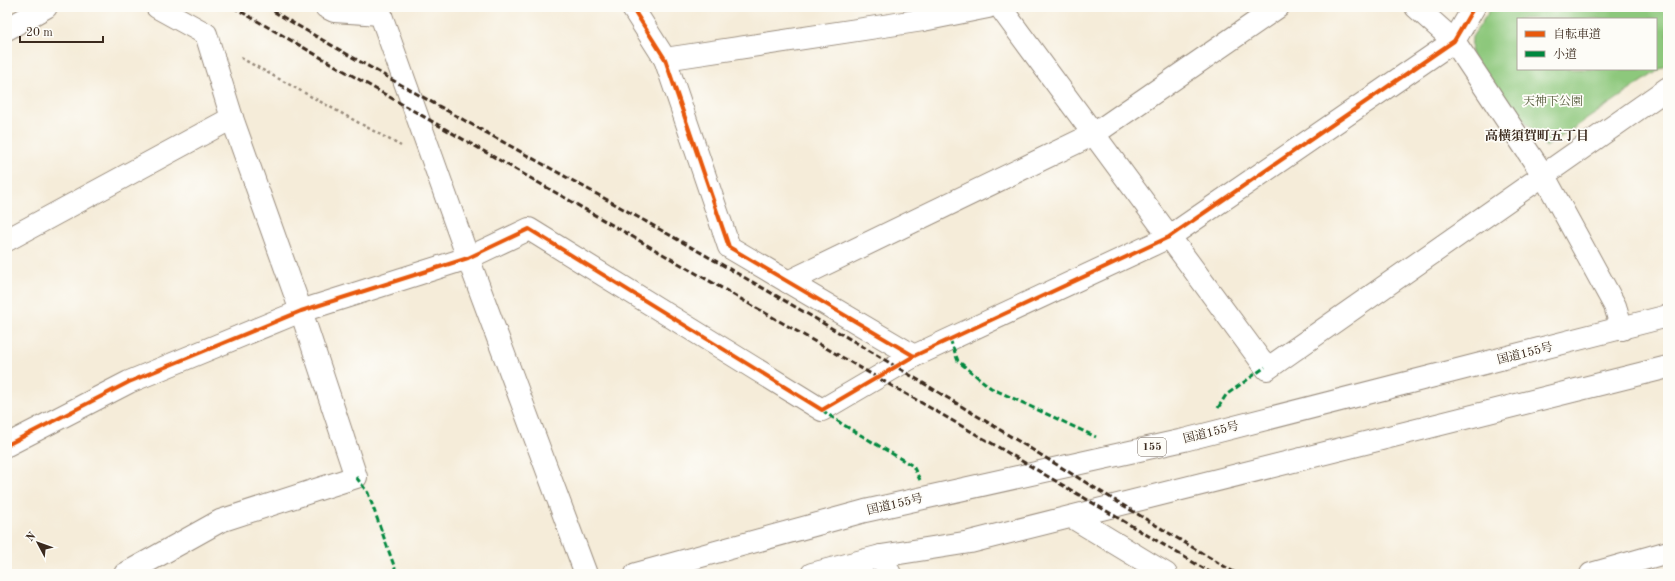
<svg xmlns="http://www.w3.org/2000/svg" width="1675" height="581" viewBox="0 0 1675 581" font-family="'Old Standard TT','Noto Serif JP',serif">
	<style>
		.green { fill: #8dc87c; stroke: #64794d; fill-rule: evenodd }
		.lines { fill: none; stroke-linecap: round; stroke-linejoin: round }
		.minor-casing { stroke: #988b7c; stroke-width: 24 }
		.tertiary-casing { stroke: #988b7c; stroke-width: 24 }
		.trunk-casing { stroke: #988b7c; stroke-width: 24 }
		.path { stroke: #988b7c; stroke-width: 2.5; stroke-dasharray: 3 3; stroke-linecap: butt }
		.minor { stroke: #fff; stroke-width: 22 }
		.tertiary { stroke: #fff; stroke-width: 22 }
		.trunk { stroke: #fff; stroke-width: 22 }
		.rail { stroke: #3b2a1e; stroke-width: 3; stroke-dasharray: 6 3; stroke-linecap: butt }
		.quiet { stroke: #00873e; stroke-width: 3; stroke-dasharray: 6 3; stroke-linecap: butt }
		.cycleway-casing { stroke: #fdfcf7; stroke-width: 6 }
		.cycleway { stroke: #e8590c; stroke-width: 4 }
		.labels { text-anchor: middle; dominant-baseline: central; stroke-width: 3.5; stroke-linejoin: round; paint-order: stroke }
		.shield { fill: #fdfcf7; stroke: #75695f; stroke-width: 1 }
		.shield-label { font-size: 11px; font-weight: bold; fill: #3b2a1e }
		.park-label { font-size: 12px; fill: #54593a; stroke: #fdfcf7 }
		.street-label { font-size: 12px; fill: #3b2a1e; stroke: #fdfcf7 }
		.neighbourhood-label { font-size: 13px; font-weight: bold; fill: #3b2a1e; stroke: #fdfcf7 }
	</style>
	<rect width="100%" height="100%" fill="#fdfcf7"/>
	<filter id="ink" filterUnits="userSpaceOnUse"><feTurbulence type="fractalNoise" baseFrequency=".025" numOctaves="2"/><feDisplacementMap in="SourceGraphic" scale="8" xChannelSelector="R" yChannelSelector="G"/><feConvolveMatrix kernelMatrix="1 2 1 2 8 2 1 2 1" color-interpolation-filters="sRGB"/></filter>
	<filter id="wash" filterUnits="userSpaceOnUse"><feTurbulence type="fractalNoise" baseFrequency=".012" numOctaves="4" result="noise"/><feDisplacementMap in="SourceGraphic" scale="16" xChannelSelector="R" yChannelSelector="G"/><feGaussianBlur stdDeviation="0.9" result="paint"/><feColorMatrix in="noise" values="0 0 0 0 0 0 0 0 0 0 0 0 0 0 0 0 0 1.4 0 .05"/><feComposite in="paint" operator="in"/></filter>
	<g filter="url(#wash)">
		<rect width="100%" height="100%" fill="#f5ecd9"/>
		<path class="green" d="M 1492,7 L 1668,7 L 1668,64 L 1546,147 L 1471,55 L 1472,37 ZM 1518,19 L 1656,19 L 1656,69 L 1518,69 Z"/>
	</g>
	<g filter="url(#ink)">
		<g class="lines">
			<defs>
				<g id="minor">
					<polyline points="157,7 206,34 232,118"/>
					<polyline points="326,7 334,11 381,14"/>
					<polyline points="632,7 665,59 729,247 914,356 1169,237 1454,41 1474,7"/>
					<polyline points="1000,7 1267,369 1668,88"/>
					<polyline points="1416,7 1454,41 1544,176 1615,306 1622,329"/>
					<polyline points="7,29 46,7"/>
					<polyline points="665,59 923,20 988,7"/>
					<polyline points="7,240 232,118 301,311 356,477 220,521 125,574"/>
					<polyline points="788,282 1094,134 1278,7"/>
					<polyline points="7,445 129,382 301,311 468,258 529,229 822,410 914,356"/>
					<polyline points="1591,574 1668,552"/>
				</g>
				<g id="tertiary">
					<polyline points="378,7 468,258 586,574"/>
					<polyline points="1072,517 1166,574"/>
					<polyline points="881,556 890,574"/>
				</g>
				<g id="trunk">
					<polyline points="636,574 865,511 1184,440 1668,316"/>
					<polyline points="812,574 881,556 970,542 1668,367"/>
				</g>
			</defs>
			<use href="#minor" class="minor-casing"/>
			<use href="#tertiary" class="tertiary-casing"/>
			<use href="#trunk" class="trunk-casing"/>
			<polyline class="path" points="241,58 401,146"/>
			<use href="#minor" class="minor"/>
			<use href="#tertiary" class="tertiary"/>
			<use href="#trunk" class="trunk"/>
			<g class="rail">
				<polyline points="233,7 993,444 1213,574"/>
				<path d="M 266,7 C 420,98 578,182 733,271 C 904,368 1069,474 1237,574"/>
			</g>
			<g class="quiet">
				<polyline points="950,339 958,361 991,388 1096,437"/>
				<polyline points="1218,408 1226,395 1265,367"/>
				<polyline points="822,410 842,424 913,466 920,480"/>
				<polyline points="356,477 368,493 397,574"/>
			</g>
			<defs>
				<g id="cycleway">
					<polyline points="632,7 665,59 729,247 914,356 1169,237 1454,41 1474,7"/>
					<polyline points="7,445 129,382 301,311 468,258 529,229 822,410 914,356"/>
				</g>
			</defs>
			<use href="#cycleway" class="cycleway-casing"/>
			<use href="#cycleway" class="cycleway"/>
		</g>
	</g>
	<g class="labels">
		<rect class="shield" x="1138" y="438" width="28" height="18" rx="3"/>
		<g class="shield-label">
			<text x="1152" y="447">155</text>
		</g>
		<g class="park-label">
			<text x="1553" y="102">天神下公園</text>
		</g>
		<g class="street-label">
			<text transform="translate(1525 354) rotate(-14)">国道155号</text>
			<text transform="translate(1211 433) rotate(-14)">国道155号</text>
			<text transform="translate(895 505) rotate(-13)">国道155号</text>
		</g>
		<g class="neighbourhood-label">
			<text x="1537" y="136">高横須賀町五丁目</text>
		</g>
	</g>
	<rect width="1675" height="581" fill="none" stroke="#fdfcf7" stroke-width="24"/>
	<rect x="1517" y="18" width="140" height="52" fill="#fdfcf7" stroke="#afa8a0"/>
	<rect x="1525" y="31" width="20" height="6" fill="#e8590c" stroke="#afa8a0"/>
	<text x="1553" y="38" font-size="12" fill="#3b2a1e">自転車道</text>
	<rect x="1525" y="51" width="20" height="6" fill="#00873e" stroke="#afa8a0"/>
	<text x="1553" y="58" font-size="12" fill="#3b2a1e">小道</text>
	<g transform="translate(38 543) rotate(311)" stroke="#fdfcf7" stroke-width="3" paint-order="stroke">
	<path d="M0-3L7 15L0 10L-7 15Z" fill="#3b2a1e"/>
	<text y="-6" font-size="11" font-weight="bold" text-anchor="middle" fill="#3b2a1e">N</text>
	</g>
	<path d="M20 36v6h83v-6" fill="none" stroke="#3b2a1e" stroke-width="2"/>
	<text x="26" y="36" font-size="12" fill="#3b2a1e" stroke="#fdfcf7" stroke-width="3" paint-order="stroke">20 m</text>
</svg>
